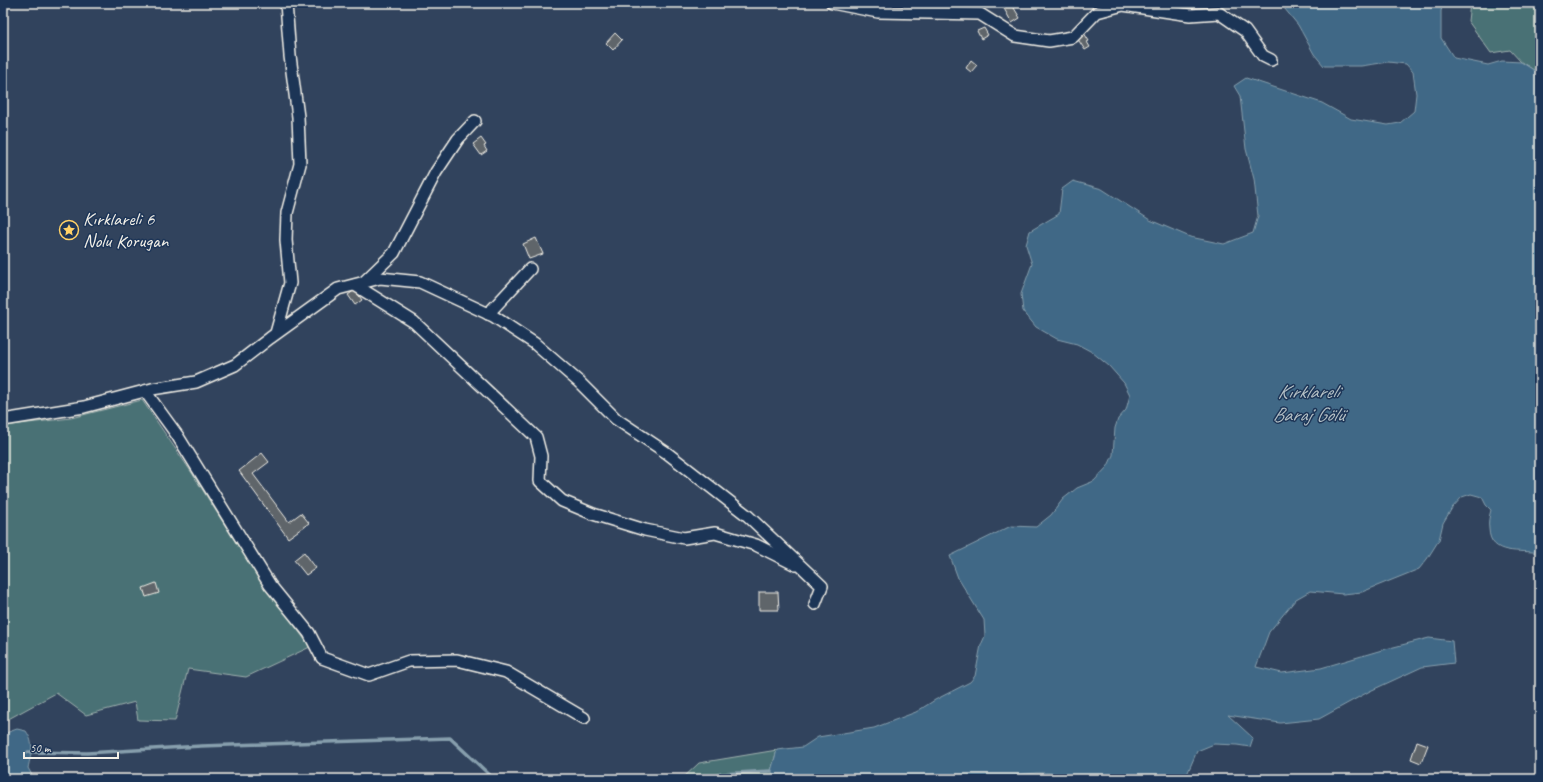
<svg xmlns="http://www.w3.org/2000/svg" width="1543" height="782" viewBox="0 0 1543 782" font-family="Caveat,sans-serif">
	<style>
		.green { fill: #4a7175; stroke: #9fb1ae }
		.water { fill: #3f6886; stroke: #879fad }
		.lines { fill: none; stroke-linecap: round; stroke-linejoin: round }
		.stream { stroke: #879fad; stroke-width: 3.5 }
		.building { fill: #5f656a; stroke: #f4f1e8 }
		.minor-casing { stroke: #f4f1e8; stroke-width: 14 }
		.minor { stroke: #1d3557; stroke-width: 11 }
		.labels { text-anchor: middle; dominant-baseline: central; stroke-width: 3; stroke-linejoin: round; paint-order: stroke }
		.poi-label { font-size: 19px; fill: #f4f1e8; stroke: #1d3557; text-anchor: start }
		.water-label { font-size: 20px; font-style: italic; fill: #b5c1c6; stroke: #1d3557 }
	</style>
	<rect width="100%" height="100%" fill="#31435d"/>
	<filter id="ink" filterUnits="userSpaceOnUse"><feTurbulence type="fractalNoise" baseFrequency=".025" numOctaves="2"/><feDisplacementMap in="SourceGraphic" scale="8" xChannelSelector="R" yChannelSelector="G"/><feConvolveMatrix kernelMatrix="1 2 1 2 8 2 1 2 1" color-interpolation-filters="sRGB"/></filter>
	<g filter="url(#ink)">
		<g class="green">
			<polygon points="1470,3 1540,3 1540,71 1537,72 1521,62 1510,50 1491,53 1468,21"/>
			<polygon points="142,400 192,473 238,546 310,647 246,677 188,669 175,721 138,720 135,702 86,715 56,693 3,722 3,426 71,418"/>
			<polygon points="777,750 771,771 777,779 682,779 699,763"/>
		</g>
		<g class="water">
			<path d="M 1280,3 L 1443,3 L 1441,11 L 1441,38 L 1454,58 L 1488,65 L 1502,61 L 1521,62 L 1540,74 L 1540,553 C 1520,549 1490,557 1489,529 C 1488,522 1489,517 1491,510 L 1486,505 L 1482,497 L 1471,494 L 1462,497 L 1452,508 L 1443,523 L 1439,540 L 1427,559 L 1419,569 L 1362,592 L 1343,594 L 1310,591 L 1296,599 L 1269,632 L 1256,667 L 1282,673 L 1321,668 L 1382,650 L 1429,638 L 1452,641 L 1454,663 L 1422,667 L 1370,691 L 1319,719 L 1280,723 L 1228,715 L 1253,738 L 1250,747 L 1237,745 L 1214,744 L 1197,751 L 1185,779 L 1072,779 L 1072,777 C 1051,770 1021,773 1000,779 L 777,779 L 771,771 L 777,750 L 803,747 L 818,737 L 874,728 L 916,712 L 935,700 L 970,682 L 975,676 L 981,645 L 985,636 L 984,620 L 958,578 L 950,556 L 1011,526 L 1036,527 L 1051,515 L 1063,499 L 1077,488 L 1094,481 L 1108,466 L 1113,455 L 1115,428 L 1118,419 L 1126,410 L 1130,395 L 1124,383 L 1109,366 L 1092,352 L 1077,344 L 1057,339 L 1036,327 L 1023,311 L 1021,294 L 1032,264 L 1026,245 L 1030,231 L 1059,214 L 1062,189 L 1073,181 L 1102,189 L 1150,220 L 1190,237 L 1224,244 L 1253,233 L 1258,216 L 1254,179 L 1246,149 L 1240,96 L 1234,86 L 1246,78 L 1322,103 L 1351,119 L 1388,125 L 1400,123 L 1414,111 L 1416,94 L 1413,72 L 1406,64 L 1388,62 L 1361,66 L 1324,66 L 1314,54 L 1298,25 Z"/>
			<path d="M 17,729 L 26,731 C 35,744 31,753 28,768 L 33,777 L 29,779 L 3,779 L 3,734 Z"/>
		</g>
		<g class="lines">
			<g class="stream">
				<polyline points="28,752 87,753 201,746 450,738 494,779"/>
				<polyline points="708,779 721,774 771,771"/>
			</g>
		</g>
		<g class="building">
			<polygon points="1001,3 1011,3 1020,18 1012,23"/>
			<polygon points="984,28 988,35 981,39 977,31"/>
			<polygon points="615,33 622,40 613,50 606,43"/>
			<polygon points="1084,33 1089,41 1087,42 1090,47 1085,50 1077,38"/>
			<polygon points="971,60 977,65 971,72 966,68"/>
			<polygon points="481,138 486,145 484,146 487,151 481,155 473,144"/>
			<polygon points="536,238 543,254 529,259 523,244"/>
			<polygon points="355,290 362,300 355,305 348,295"/>
			<polygon points="262,453 269,462 253,474 289,522 301,513 309,523 288,538 239,471"/>
			<polygon points="304,552 316,568 306,575 294,560"/>
			<polygon points="156,583 159,593 146,597 143,588"/>
			<polygon points="759,592 778,592 779,610 759,610"/>
			<polygon points="1417,741 1428,745 1421,763 1411,759"/>
		</g>
		<g class="lines">
			<defs>
				<g id="minor">
					<polyline points="832,3 878,12 980,14 1015,36 1049,41 1073,37 1097,12 1123,5 1190,15 1219,13 1245,31 1263,56 1271,60"/>
					<polyline points="365,281 394,253 436,172 458,139 475,121"/>
					<polyline points="355,285 414,322 536,437 541,456 540,481 562,501 593,514 645,530 684,538 715,533 756,545 796,565"/>
					<polyline points="488,314 530,269"/>
					<polyline points="276,333 290,283 286,240 287,213 300,164 298,117 290,56 286,3"/>
					<polyline points="145,391 177,435 270,585 309,633 322,658 369,675 409,661 457,660 506,672 584,718"/>
					<polyline points="3,420 84,407 152,389 196,382 235,365 270,338 338,289 380,278 420,282 493,316 534,343 579,382 616,419 667,453 748,516 822,586 815,604"/>
				</g>
			</defs>
			<use href="#minor" class="minor-casing"/>
			<use href="#minor" class="minor"/>
		</g>
	</g>
	<defs>
		<symbol id="sight-ring" viewBox="-11 -11 22 22"><circle r="9.5" fill="#1d3557" stroke="#ffd166" stroke-width="1.5"/><path d="M0-6L1.8-2.2L6-1.7L2.9 1.2L3.7 5.4L0 3.3L-3.7 5.4L-2.9 1.2L-6-1.7L-1.8-2.2Z" fill="#ffd166"/></symbol>
	</defs>
	<g fill-rule="evenodd">
		<use href="#sight-ring" x="58" y="219" width="22" height="22"/>
	</g>
	<g class="labels">
		<g class="poi-label">
			<text x="83" y="219">Kırklareli 6<tspan x="83" dy="22">Nolu Korugan</tspan></text>
		</g>
		<g class="water-label">
			<text x="1308" y="391">Kırklareli<tspan x="1308" dy="23">Baraj Gölü</tspan></text>
		</g>
	</g>
	<rect width="1543" height="782" fill="none" stroke="#1d3557" stroke-width="16"/>
	<rect x="8" y="8" width="1527" height="766" fill="none" stroke="#f4f1e8" stroke-width="1.5" filter="url(#ink)"/>
	<path d="M24 752v6h94v-6" fill="none" stroke="#f4f1e8" stroke-width="2"/>
	<text x="30" y="752" font-size="12" fill="#f4f1e8" stroke="#1d3557" stroke-width="3" paint-order="stroke">50 m</text>
</svg>
